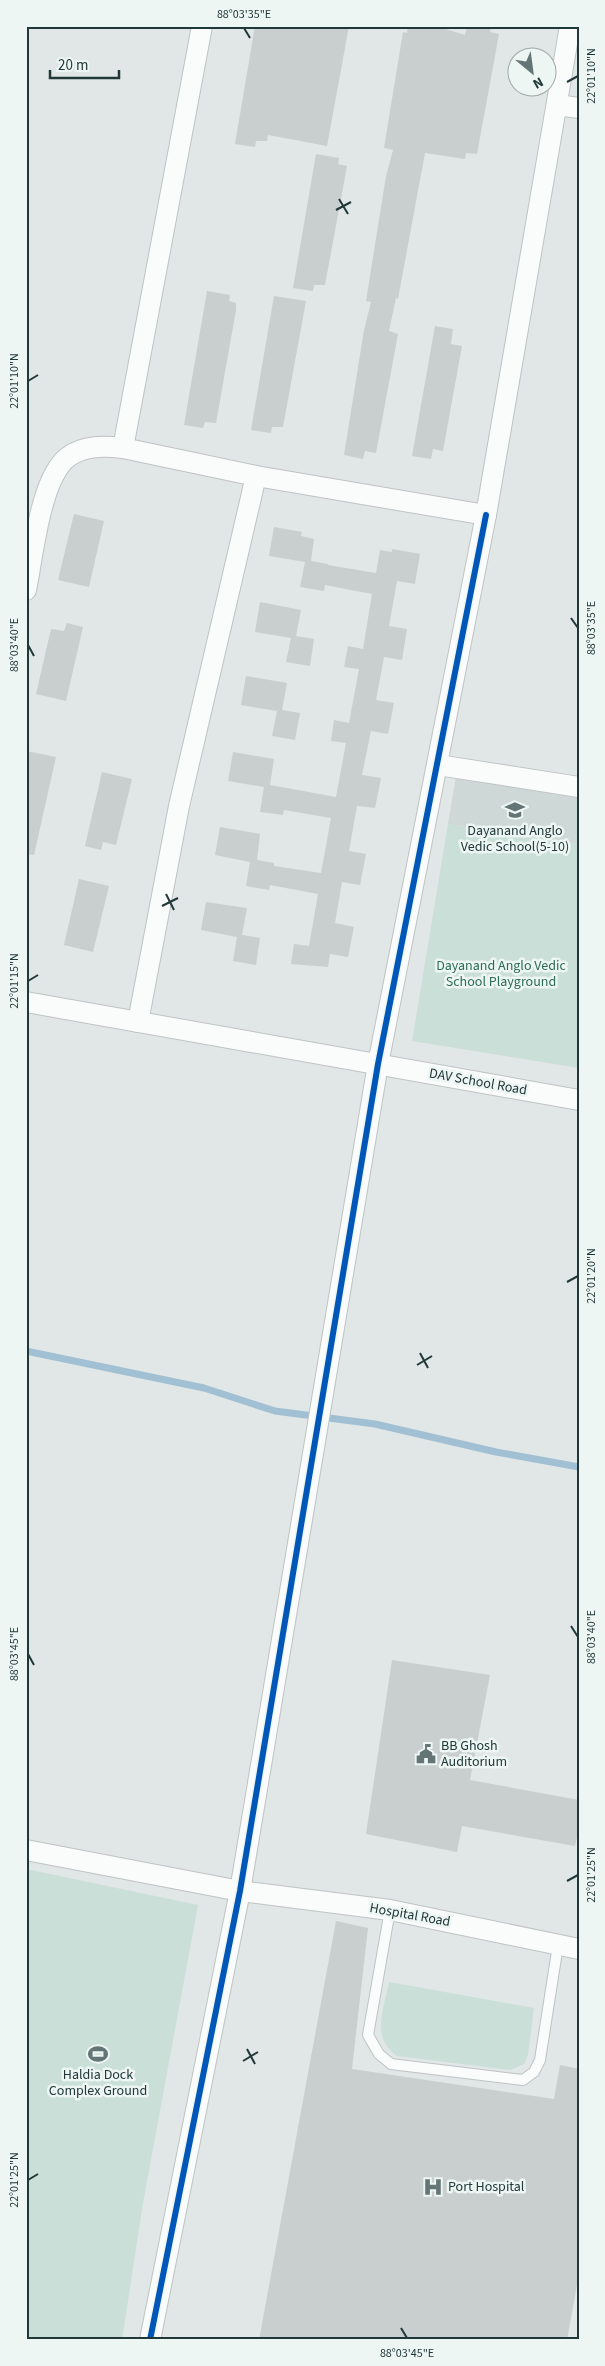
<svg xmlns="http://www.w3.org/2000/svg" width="605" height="2366" viewBox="0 0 605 2366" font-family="'Source Sans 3',sans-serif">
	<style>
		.built { fill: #ced8d6 }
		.green { fill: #cadfd7 }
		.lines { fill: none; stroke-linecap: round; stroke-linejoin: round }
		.stream { stroke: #a2c0d4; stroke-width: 7 }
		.building { fill: #c9cfce }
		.service-casing { stroke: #bec3c3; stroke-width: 12 }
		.minor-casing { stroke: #bec3c3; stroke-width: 22 }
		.service { stroke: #fafbfb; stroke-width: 10 }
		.minor { stroke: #fafbfb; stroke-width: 20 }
		.cycleway-casing { stroke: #eef6f4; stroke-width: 9 }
		.cycleway { stroke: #0057b8; stroke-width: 6 }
		.ticks { fill: none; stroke: #203838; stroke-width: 2 }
		.labels { text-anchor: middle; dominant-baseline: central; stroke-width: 5; stroke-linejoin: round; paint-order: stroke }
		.poi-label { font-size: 14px; fill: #203838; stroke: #eef6f4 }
		.park-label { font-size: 14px; fill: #2c6d56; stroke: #eef6f4 }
		.street-label { font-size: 14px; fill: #203838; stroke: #eef6f4 }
		.neatline { fill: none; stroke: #203838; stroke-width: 2 }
		.ticks-label { font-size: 12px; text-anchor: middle; fill: #203838 }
	</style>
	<rect width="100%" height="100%" fill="#e1e6e6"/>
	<polygon class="built" points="456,776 579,796 579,844 448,824"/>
	<g class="green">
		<polygon points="448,824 579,844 579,1068 412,1041"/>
		<polygon points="26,1869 198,1905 143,2203 122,2340 26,2340"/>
		<path d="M 389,1982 L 534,2008 L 528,2055 L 524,2064 L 510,2070 L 397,2056 C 370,2037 384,2010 389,1982 Z"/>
	</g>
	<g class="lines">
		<polyline class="stream" points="26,1351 204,1388 275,1411 375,1424 496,1452 579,1467"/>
	</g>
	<g class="building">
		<polygon points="255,26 349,26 327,146 268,135 267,141 256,141 255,147 235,144"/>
		<polygon points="408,26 436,26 465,35 467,26 491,26 490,32 499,34 477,154 466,153 465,159 425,153 398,299 396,298 389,331 398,334 376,453 365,451 363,459 344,455 364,330 371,302 366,301 386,176 393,150 384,148 403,32 407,33"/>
		<polygon points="316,154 339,158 338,164 347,166 325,285 314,285 313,291 293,288"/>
		<polygon points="207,291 230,295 229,301 236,303 236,310 216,423 205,422 203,428 184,425"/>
		<polygon points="274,296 306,301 283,427 272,427 271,433 251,430"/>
		<polygon points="435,326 453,329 451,344 462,346 443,451 433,449 431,459 412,456"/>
		<polygon points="74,514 104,521 89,587 58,580"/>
		<polygon points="274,527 302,532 301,536 314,539 311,561 328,564 328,565 376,573 380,550 392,552 392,549 420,554 415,584 397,581 389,626 407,629 402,660 384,657 376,700 394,703 388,734 371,731 362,775 381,778 375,808 357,806 349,851 366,854 360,885 342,882 335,923 354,927 348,957 330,954 328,967 291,964 294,944 309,946 318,894 270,885 269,890 246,886 250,862 215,855 220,827 260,834 257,860 274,863 274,866 321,873 331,818 284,810 283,815 260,812 264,787 228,781 233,752 274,759 270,785 336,797 346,743 331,741 334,720 349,723 359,669 344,667 348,646 363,649 372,594 325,585 324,591 300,587 305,562 269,556"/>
		<polygon points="260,602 301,610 296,636 314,639 310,666 286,662 291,638 255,632"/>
		<polygon points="67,623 83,627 66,701 36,694 51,629 64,631"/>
		<polygon points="246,676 287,683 282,710 300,713 295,740 272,736 277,711 241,705"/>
		<polygon points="26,751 56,757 34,855 26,854"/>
		<polygon points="102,772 132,779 116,845 103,842 101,850 85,846"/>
		<polygon points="79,879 109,886 93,952 64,945"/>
		<polygon points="206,902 247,908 242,935 260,938 256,965 233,961 237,937 201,930"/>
		<polygon points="392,1660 490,1675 470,1780 579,1800 579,1829 575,1846 462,1826 457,1852 366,1834"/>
		<polygon points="336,1921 368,1928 352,2069 554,2099 560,2065 579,2069 579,2274 567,2340 259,2340"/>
	</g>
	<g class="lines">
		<defs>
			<polyline id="service" points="390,1910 368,2035 379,2054 391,2064 523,2080 534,2072 540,2060 558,1945"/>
			<g id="minor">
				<polyline points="202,26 123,448 256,476 486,515 570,26"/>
				<polyline points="557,105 579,108"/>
				<path d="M 26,590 C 33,557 40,478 68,457 C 84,445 105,446 123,448"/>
				<polyline points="438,765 579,787"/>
				<polyline points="26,1002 579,1100"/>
				<polyline points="138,1022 179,806 256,476"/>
				<polyline points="26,1850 240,1891 390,1910 579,1949"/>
				<polyline points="150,2340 240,1891 378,1064 486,515"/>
			</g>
		</defs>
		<use href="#service" class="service-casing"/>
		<use href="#minor" class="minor-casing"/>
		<use href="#service" class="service"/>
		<use href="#minor" class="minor"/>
		<defs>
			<polyline id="cycleway" points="150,2340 240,1891 378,1064 486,515"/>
		</defs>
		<use href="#cycleway" class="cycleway-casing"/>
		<use href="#cycleway" class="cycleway"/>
	</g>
	<path class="ticks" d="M 244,28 L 250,38M 567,82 L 578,76M 339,199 L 348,214M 336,210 L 351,202M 28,381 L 38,375M 571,618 L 578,628M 28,645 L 34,656M 166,894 L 174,910M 162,906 L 178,898M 28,981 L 38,975M 567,1282 L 578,1276M 420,1353 L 428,1368M 417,1365 L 432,1356M 571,1626 L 578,1637M 28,1654 L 34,1665M 567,1881 L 578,1875M 247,2049 L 255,2064M 243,2061 L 258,2052M 28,2180 L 38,2174M 401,2328 L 407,2338"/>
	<defs>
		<symbol id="school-bare" viewBox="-9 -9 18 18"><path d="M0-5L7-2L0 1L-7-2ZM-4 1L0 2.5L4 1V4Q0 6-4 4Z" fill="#647575" stroke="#eef6f4" stroke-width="2.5" paint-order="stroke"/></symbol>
		<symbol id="civic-bare" viewBox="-9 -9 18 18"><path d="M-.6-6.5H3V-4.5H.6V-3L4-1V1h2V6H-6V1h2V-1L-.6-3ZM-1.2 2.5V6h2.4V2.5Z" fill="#647575" stroke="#eef6f4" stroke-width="2.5" paint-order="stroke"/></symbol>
		<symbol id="stadium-bare" viewBox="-9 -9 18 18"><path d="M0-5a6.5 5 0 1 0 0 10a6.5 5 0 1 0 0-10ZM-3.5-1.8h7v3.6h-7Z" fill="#647575" stroke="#eef6f4" stroke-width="2.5" paint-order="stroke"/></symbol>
		<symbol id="hospital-bare" viewBox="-9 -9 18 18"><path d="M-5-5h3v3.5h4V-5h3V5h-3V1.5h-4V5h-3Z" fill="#647575" stroke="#eef6f4" stroke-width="2.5" paint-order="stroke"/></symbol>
	</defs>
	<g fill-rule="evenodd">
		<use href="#school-bare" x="501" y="796" width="28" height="28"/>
		<use href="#civic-bare" x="412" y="1740" width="28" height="28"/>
		<use href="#stadium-bare" x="84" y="2040" width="28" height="28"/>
		<use href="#hospital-bare" x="419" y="2173" width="28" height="28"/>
	</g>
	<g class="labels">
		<g class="poi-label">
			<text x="515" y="831">Dayanand Anglo<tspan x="515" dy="16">Vedic School(5-10)</tspan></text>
			<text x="441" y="1746" text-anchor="start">BB Ghosh<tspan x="441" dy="16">Auditorium</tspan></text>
			<text x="98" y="2075">Haldia Dock<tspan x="98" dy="16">Complex Ground</tspan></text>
			<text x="448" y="2187" text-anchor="start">Port Hospital</text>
		</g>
		<g class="park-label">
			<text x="501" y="966">Dayanand Anglo Vedic<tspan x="501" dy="16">School Playground</tspan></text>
		</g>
		<g class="street-label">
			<text transform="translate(478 1082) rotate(10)">DAV School Road</text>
			<text transform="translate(410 1915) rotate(10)">Hospital Road</text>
		</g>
	</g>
	<rect width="605" height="2366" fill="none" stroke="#eef6f4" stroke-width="55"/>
	<g transform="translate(532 72) rotate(151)"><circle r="24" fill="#eef6f4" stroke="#9caaa9"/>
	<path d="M0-4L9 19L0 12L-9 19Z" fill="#647575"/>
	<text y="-8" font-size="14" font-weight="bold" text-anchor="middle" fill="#203838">N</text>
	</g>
	<path d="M50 70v8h69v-8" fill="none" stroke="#203838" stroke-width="2.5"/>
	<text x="58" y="70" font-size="15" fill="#203838" stroke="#eef6f4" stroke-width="4" paint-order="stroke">20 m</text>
	<rect x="28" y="28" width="550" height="2310" class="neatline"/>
	<g class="ticks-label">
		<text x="244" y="18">88°03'35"E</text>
		<text transform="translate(591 76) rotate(-90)" y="4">22°01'10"N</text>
		<text transform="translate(14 381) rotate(-90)" y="4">22°01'10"N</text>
		<text transform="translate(591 628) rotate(-90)" y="4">88°03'35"E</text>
		<text transform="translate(14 645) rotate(-90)" y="4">88°03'40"E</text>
		<text transform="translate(14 981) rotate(-90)" y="4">22°01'15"N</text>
		<text transform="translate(591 1276) rotate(-90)" y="4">22°01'20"N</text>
		<text transform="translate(591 1637) rotate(-90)" y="4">88°03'40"E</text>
		<text transform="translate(14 1654) rotate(-90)" y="4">88°03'45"E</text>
		<text transform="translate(591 1875) rotate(-90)" y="4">22°01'25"N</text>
		<text transform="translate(14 2180) rotate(-90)" y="4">22°01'25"N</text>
		<text x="407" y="2357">88°03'45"E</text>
	</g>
</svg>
